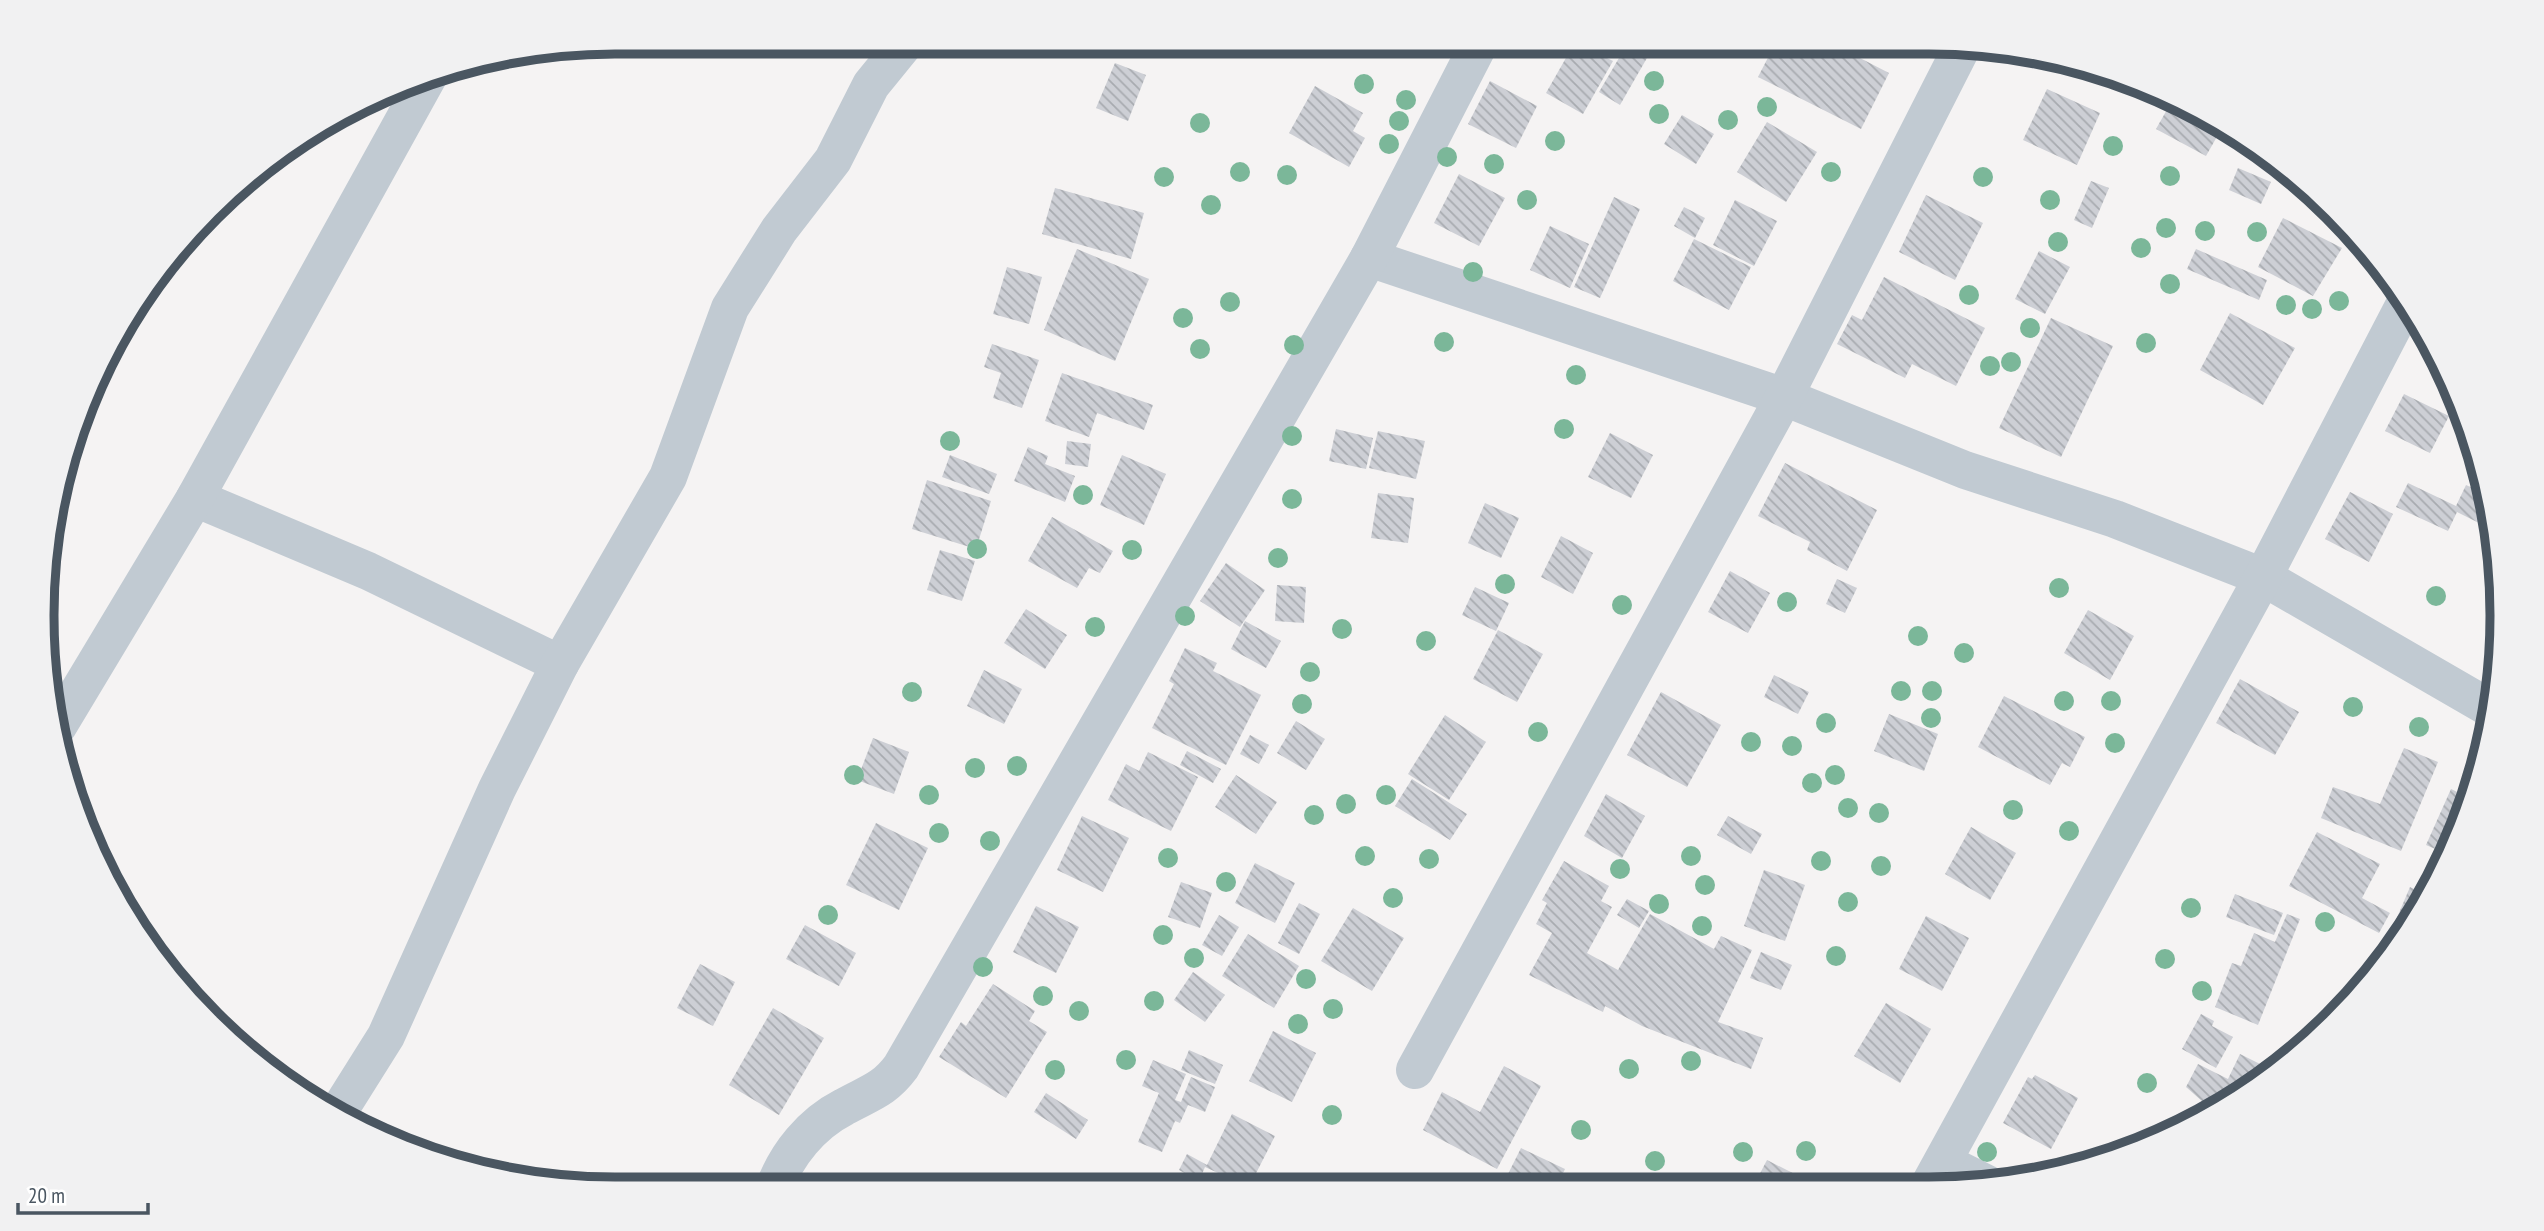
<svg xmlns="http://www.w3.org/2000/svg" width="2544" height="1231" viewBox="0 0 2544 1231" font-family="'PT Sans Narrow',sans-serif">
	<style>
		.building { fill: url(#building-back-hatch) }
		.lines { fill: none; stroke-linecap: round; stroke-linejoin: round }
		.street { stroke: #c1cad2; stroke-width: 38 }
		.tree { fill: #7bb799 }
		.rim { fill: none; stroke: #4a5661; stroke-width: 9 }
	</style>
	<defs>
		<pattern id="building-back-hatch" width="6" height="6" patternUnits="userSpaceOnUse" patternTransform="scale(1.75)"><rect width="6" height="6" fill="#cdcfd5"/><path d="M-1 5l2 2M0 0l6 6M5-1l2 2" fill="none" stroke="#a8abb0"/></pattern>
	</defs>
	<rect width="100%" height="100%" fill="#f5f3f3"/>
	<g class="building">
		<polygon points="1575,42 1613,61 1583,114 1546,93"/>
		<polygon points="1692,42 1722,42 1717,53"/>
		<polygon points="1776,42 1829,42 1889,73 1861,129 1758,77"/>
		<polygon points="1626,46 1647,58 1620,105 1599,92"/>
		<polygon points="1115,63 1146,75 1128,121 1096,108"/>
		<polygon points="1490,81 1537,106 1516,148 1468,124"/>
		<polygon points="1315,86 1363,113 1353,131 1365,138 1349,167 1289,133"/>
		<polygon points="2047,89 2100,113 2077,165 2023,140"/>
		<polygon points="2173,99 2223,126 2206,156 2156,129"/>
		<polygon points="1682,115 1714,134 1696,164 1664,144"/>
		<polygon points="1767,122 1817,152 1786,202 1737,172"/>
		<polygon points="2238,168 2271,182 2261,204 2229,190"/>
		<polygon points="1459,174 1505,198 1479,246 1434,223"/>
		<polygon points="2091,181 2109,188 2092,228 2074,220"/>
		<polygon points="1055,188 1144,213 1131,259 1042,234"/>
		<polygon points="1926,195 1983,223 1955,280 1899,252"/>
		<polygon points="1614,197 1640,209 1600,298 1574,287"/>
		<polygon points="1735,200 1777,221 1754,266 1713,245"/>
		<polygon points="1684,207 1705,218 1695,238 1674,226"/>
		<polygon points="2283,218 2342,248 2313,296 2258,267"/>
		<polygon points="1550,226 1589,244 1570,288 1530,270"/>
		<polygon points="1694,239 1751,267 1729,310 1673,281"/>
		<polygon points="1077,249 1149,279 1115,361 1044,330"/>
		<polygon points="2196,249 2267,280 2259,300 2187,269"/>
		<polygon points="2039,251 2070,267 2045,314 2015,299"/>
		<polygon points="1007,267 1042,277 1029,324 993,314"/>
		<polygon points="1884,277 1985,328 1956,386 1912,364 1905,378 1837,344 1852,315 1862,320"/>
		<polygon points="2230,313 2295,348 2263,405 2200,370"/>
		<polygon points="2051,318 2113,346 2061,457 1999,428"/>
		<polygon points="992,344 1039,360 1022,408 993,398 1001,373 984,367"/>
		<polygon points="1062,373 1153,405 1144,430 1097,413 1089,437 1045,421"/>
		<polygon points="2404,394 2449,416 2430,453 2385,431"/>
		<polygon points="1336,429 1373,438 1366,469 1329,461"/>
		<polygon points="1378,431 1425,441 1416,479 1369,468"/>
		<polygon points="1610,433 1653,455 1631,498 1588,477"/>
		<polygon points="1067,441 1091,444 1088,467 1065,464"/>
		<polygon points="1028,447 1048,456 1045,464 1075,476 1065,502 1014,481"/>
		<polygon points="950,455 997,474 989,494 942,477"/>
		<polygon points="1122,455 1166,474 1144,525 1100,505"/>
		<polygon points="1785,463 1877,510 1847,571 1807,550 1810,542 1758,516"/>
		<polygon points="2479,463 2485,485 2471,477"/>
		<polygon points="927,480 991,501 976,549 912,529"/>
		<polygon points="2408,483 2456,506 2466,485 2488,495 2491,508 2483,525 2457,512 2448,531 2396,507"/>
		<polygon points="2350,492 2393,514 2369,562 2325,539"/>
		<polygon points="1378,493 1414,498 1408,543 1371,538"/>
		<polygon points="1485,503 1519,518 1501,558 1468,543"/>
		<polygon points="1052,517 1113,551 1100,573 1089,568 1077,588 1028,561"/>
		<polygon points="1561,536 1593,553 1573,594 1541,577"/>
		<polygon points="940,550 975,561 962,601 927,590"/>
		<polygon points="1226,563 1265,590 1240,627 1200,601"/>
		<polygon points="1730,571 1770,593 1748,633 1708,612"/>
		<polygon points="1837,579 1857,588 1845,613 1826,604"/>
		<polygon points="1277,585 1306,587 1304,623 1275,621"/>
		<polygon points="1475,587 1509,603 1496,631 1462,615"/>
		<polygon points="1026,609 1067,635 1045,669 1004,643"/>
		<polygon points="2088,610 2134,636 2110,680 2064,653"/>
		<polygon points="1245,621 1281,641 1266,668 1231,649"/>
		<polygon points="1498,630 1543,654 1517,702 1473,679"/>
		<polygon points="1185,648 1217,663 1213,671 1261,695 1226,765 1152,728 1174,684 1169,681"/>
		<polygon points="984,670 1022,689 1004,724 967,706"/>
		<polygon points="1774,675 1809,692 1798,714 1764,697"/>
		<polygon points="2240,679 2299,712 2275,755 2216,723"/>
		<polygon points="1661,692 1721,725 1687,787 1627,755"/>
		<polygon points="2004,696 2085,737 2070,767 2062,763 2050,785 1978,747"/>
		<polygon points="1889,714 1938,734 1924,771 1874,751"/>
		<polygon points="1445,715 1486,742 1449,800 1408,774"/>
		<polygon points="1296,721 1325,739 1306,770 1277,753"/>
		<polygon points="1250,735 1269,745 1259,764 1240,754"/>
		<polygon points="873,738 909,752 894,794 857,780"/>
		<polygon points="2404,748 2438,762 2401,851 2321,818 2333,787 2380,804"/>
		<polygon points="1187,751 1221,769 1213,783 1180,765"/>
		<polygon points="1148,752 1198,777 1171,831 1108,800 1126,764 1139,771"/>
		<polygon points="1236,775 1277,802 1256,834 1215,807"/>
		<polygon points="1412,779 1467,814 1450,840 1395,806"/>
		<polygon points="2451,789 2470,798 2458,835 2447,854 2426,845"/>
		<polygon points="1606,794 1645,816 1622,858 1584,836"/>
		<polygon points="1082,816 1129,838 1103,892 1057,870"/>
		<polygon points="1728,816 1762,834 1751,854 1717,835"/>
		<polygon points="876,823 928,848 899,910 846,885"/>
		<polygon points="1971,827 2016,853 1990,900 1945,874"/>
		<polygon points="2317,832 2380,864 2362,898 2390,913 2379,933 2289,886"/>
		<polygon points="1564,861 1609,886 1601,901 1612,907 1587,953 1618,970 1650,914 1714,949 1721,936 1752,950 1718,1022 1763,1038 1751,1069 1642,1026 1605,1006 1603,1012 1529,975 1552,933 1536,924 1547,903 1542,900"/>
		<polygon points="1255,863 1295,883 1275,923 1235,903"/>
		<polygon points="1764,870 1805,885 1785,941 1744,926"/>
		<polygon points="1181,882 1212,893 1200,928 1168,917"/>
		<polygon points="2410,887 2424,894 2399,938 2390,934"/>
		<polygon points="2235,894 2283,913 2274,935 2226,917"/>
		<polygon points="1627,899 1649,911 1639,928 1617,915"/>
		<polygon points="1299,903 1320,914 1299,954 1278,943"/>
		<polygon points="1036,906 1079,927 1056,973 1013,952"/>
		<polygon points="1353,908 1404,938 1372,991 1321,961"/>
		<polygon points="2287,914 2300,919 2258,1025 2215,1007 2232,963 2241,966 2254,933 2275,942"/>
		<polygon points="1219,915 1239,927 1222,956 1202,945"/>
		<polygon points="1926,916 1969,938 1942,991 1899,969"/>
		<polygon points="805,925 856,953 839,986 786,959"/>
		<polygon points="1248,934 1299,966 1274,1008 1222,976"/>
		<polygon points="1761,952 1792,965 1781,990 1750,978"/>
		<polygon points="700,964 735,982 713,1026 677,1008"/>
		<polygon points="1193,972 1225,995 1205,1022 1174,1000"/>
		<polygon points="993,984 1035,1011 1029,1021 1047,1032 1006,1098 939,1057 961,1022 966,1026"/>
		<polygon points="1886,1003 1931,1029 1900,1083 1854,1056"/>
		<polygon points="773,1008 824,1038 779,1115 729,1085"/>
		<polygon points="2201,1014 2214,1021 2212,1026 2233,1037 2216,1068 2182,1049"/>
		<polygon points="1273,1031 1316,1053 1292,1102 1249,1081"/>
		<polygon points="1189,1050 1223,1065 1215,1084 1181,1070"/>
		<polygon points="2240,1054 2274,1071 2273,1073 2211,1109 2186,1087 2198,1064 2228,1079"/>
		<polygon points="1153,1060 1186,1074 1175,1100 1181,1102 1191,1077 1215,1087 1205,1112 1188,1105 1180,1123 1175,1121 1162,1152 1138,1142 1159,1093 1142,1086"/>
		<polygon points="1504,1066 1541,1086 1497,1169 1423,1130 1442,1092 1480,1112"/>
		<polygon points="2035,1075 2078,1098 2051,1149 2003,1123 2028,1077 2032,1079"/>
		<polygon points="1046,1093 1088,1120 1076,1139 1034,1112"/>
		<polygon points="2191,1107 2203,1114 2184,1125 2182,1124"/>
		<polygon points="1232,1114 1275,1136 1249,1187 1205,1167 1199,1181 1179,1170 1187,1154 1207,1165"/>
		<polygon points="1521,1148 1565,1169 1557,1186 1502,1186"/>
		<polygon points="1767,1160 1816,1185 1754,1185"/>
	</g>
	<g class="lines">
		<g class="street">
			<polyline points="1369,258 1784,397 1965,470 2115,519 2263,577 2493,710"/>
			<polyline points="195,498 368,571 560,664"/>
			<polyline points="58,726 195,498 430,73"/>
			<polyline points="1415,1070 1784,397 1963,45"/>
			<polyline points="337,1114 386,1036 497,789 560,664 668,477 730,308 779,230 833,160 871,85 906,42"/>
			<polyline points="1943,1162 1987,1184"/>
			<polyline points="1930,1184 2263,577 2407,300"/>
			<path d="M 774,1188 C 787,1154 811,1124 844,1107 C 869,1093 884,1090 901,1067 L 1369,258 L 1480,42"/>
		</g>
	</g>
	<g class="tree">
		<circle cx="1654" cy="81" r="10"/>
		<circle cx="1364" cy="84" r="10"/>
		<circle cx="1406" cy="100" r="10"/>
		<circle cx="1767" cy="107" r="10"/>
		<circle cx="1659" cy="114" r="10"/>
		<circle cx="1728" cy="120" r="10"/>
		<circle cx="1399" cy="121" r="10"/>
		<circle cx="1200" cy="123" r="10"/>
		<circle cx="1555" cy="141" r="10"/>
		<circle cx="1389" cy="144" r="10"/>
		<circle cx="2113" cy="146" r="10"/>
		<circle cx="1447" cy="157" r="10"/>
		<circle cx="1494" cy="164" r="10"/>
		<circle cx="1240" cy="172" r="10"/>
		<circle cx="1831" cy="172" r="10"/>
		<circle cx="1287" cy="175" r="10"/>
		<circle cx="2170" cy="176" r="10"/>
		<circle cx="1164" cy="177" r="10"/>
		<circle cx="1983" cy="177" r="10"/>
		<circle cx="1527" cy="200" r="10"/>
		<circle cx="2050" cy="200" r="10"/>
		<circle cx="1211" cy="205" r="10"/>
		<circle cx="2166" cy="228" r="10"/>
		<circle cx="2205" cy="231" r="10"/>
		<circle cx="2257" cy="232" r="10"/>
		<circle cx="2058" cy="242" r="10"/>
		<circle cx="2141" cy="248" r="10"/>
		<circle cx="1473" cy="272" r="10"/>
		<circle cx="2170" cy="284" r="10"/>
		<circle cx="1969" cy="295" r="10"/>
		<circle cx="2339" cy="301" r="10"/>
		<circle cx="1230" cy="302" r="10"/>
		<circle cx="2286" cy="305" r="10"/>
		<circle cx="2312" cy="309" r="10"/>
		<circle cx="1183" cy="318" r="10"/>
		<circle cx="2030" cy="328" r="10"/>
		<circle cx="1444" cy="342" r="10"/>
		<circle cx="2146" cy="343" r="10"/>
		<circle cx="1294" cy="345" r="10"/>
		<circle cx="1200" cy="349" r="10"/>
		<circle cx="2011" cy="362" r="10"/>
		<circle cx="1990" cy="366" r="10"/>
		<circle cx="1576" cy="375" r="10"/>
		<circle cx="1564" cy="429" r="10"/>
		<circle cx="1292" cy="436" r="10"/>
		<circle cx="950" cy="441" r="10"/>
		<circle cx="1083" cy="495" r="10"/>
		<circle cx="1292" cy="499" r="10"/>
		<circle cx="977" cy="549" r="10"/>
		<circle cx="1132" cy="550" r="10"/>
		<circle cx="1278" cy="558" r="10"/>
		<circle cx="1505" cy="584" r="10"/>
		<circle cx="2059" cy="588" r="10"/>
		<circle cx="2436" cy="596" r="10"/>
		<circle cx="1787" cy="602" r="10"/>
		<circle cx="1622" cy="605" r="10"/>
		<circle cx="1185" cy="616" r="10"/>
		<circle cx="1095" cy="627" r="10"/>
		<circle cx="1342" cy="629" r="10"/>
		<circle cx="1918" cy="636" r="10"/>
		<circle cx="1426" cy="641" r="10"/>
		<circle cx="1964" cy="653" r="10"/>
		<circle cx="1310" cy="672" r="10"/>
		<circle cx="1901" cy="691" r="10"/>
		<circle cx="1932" cy="691" r="10"/>
		<circle cx="912" cy="692" r="10"/>
		<circle cx="2064" cy="701" r="10"/>
		<circle cx="2111" cy="701" r="10"/>
		<circle cx="1302" cy="704" r="10"/>
		<circle cx="2353" cy="707" r="10"/>
		<circle cx="1931" cy="718" r="10"/>
		<circle cx="1826" cy="723" r="10"/>
		<circle cx="2419" cy="727" r="10"/>
		<circle cx="1538" cy="732" r="10"/>
		<circle cx="1751" cy="742" r="10"/>
		<circle cx="2115" cy="743" r="10"/>
		<circle cx="1792" cy="746" r="10"/>
		<circle cx="1017" cy="766" r="10"/>
		<circle cx="975" cy="768" r="10"/>
		<circle cx="854" cy="775" r="10"/>
		<circle cx="1835" cy="775" r="10"/>
		<circle cx="1812" cy="783" r="10"/>
		<circle cx="929" cy="795" r="10"/>
		<circle cx="1386" cy="795" r="10"/>
		<circle cx="1346" cy="804" r="10"/>
		<circle cx="1848" cy="808" r="10"/>
		<circle cx="2013" cy="810" r="10"/>
		<circle cx="1879" cy="813" r="10"/>
		<circle cx="1314" cy="815" r="10"/>
		<circle cx="2069" cy="831" r="10"/>
		<circle cx="939" cy="833" r="10"/>
		<circle cx="990" cy="841" r="10"/>
		<circle cx="1365" cy="856" r="10"/>
		<circle cx="1691" cy="856" r="10"/>
		<circle cx="1168" cy="858" r="10"/>
		<circle cx="1429" cy="859" r="10"/>
		<circle cx="1821" cy="861" r="10"/>
		<circle cx="1881" cy="866" r="10"/>
		<circle cx="1620" cy="869" r="10"/>
		<circle cx="1226" cy="882" r="10"/>
		<circle cx="1705" cy="885" r="10"/>
		<circle cx="1393" cy="898" r="10"/>
		<circle cx="1848" cy="902" r="10"/>
		<circle cx="1659" cy="904" r="10"/>
		<circle cx="2191" cy="908" r="10"/>
		<circle cx="828" cy="915" r="10"/>
		<circle cx="2325" cy="922" r="10"/>
		<circle cx="1702" cy="926" r="10"/>
		<circle cx="1163" cy="935" r="10"/>
		<circle cx="1836" cy="956" r="10"/>
		<circle cx="1194" cy="958" r="10"/>
		<circle cx="2165" cy="959" r="10"/>
		<circle cx="983" cy="967" r="10"/>
		<circle cx="1306" cy="979" r="10"/>
		<circle cx="2202" cy="991" r="10"/>
		<circle cx="1043" cy="996" r="10"/>
		<circle cx="1154" cy="1001" r="10"/>
		<circle cx="1333" cy="1009" r="10"/>
		<circle cx="1079" cy="1011" r="10"/>
		<circle cx="1298" cy="1024" r="10"/>
		<circle cx="1126" cy="1060" r="10"/>
		<circle cx="1691" cy="1061" r="10"/>
		<circle cx="1629" cy="1069" r="10"/>
		<circle cx="1055" cy="1070" r="10"/>
		<circle cx="2147" cy="1083" r="10"/>
		<circle cx="1332" cy="1115" r="10"/>
		<circle cx="1581" cy="1130" r="10"/>
		<circle cx="1806" cy="1151" r="10"/>
		<circle cx="1743" cy="1152" r="10"/>
		<circle cx="1987" cy="1152" r="10"/>
		<circle cx="1655" cy="1161" r="10"/>
	</g>
	<path d="M0 0H2544V1231H0ZM615 54H1929A561 561 0 0 1 2490 615V616A561 561 0 0 1 1929 1177H615A561 561 0 0 1 54 616V615A561 561 0 0 1 615 54Z" fill="#f1f1f2" fill-rule="evenodd"/>
	<path class="rim" d="M615 54H1929A561 561 0 0 1 2490 615V616A561 561 0 0 1 1929 1177H615A561 561 0 0 1 54 616V615A561 561 0 0 1 615 54Z"/>
	<path d="M18 1203v10h130v-10" fill="none" stroke="#4a5661" stroke-width="3.5"/>
	<text x="28" y="1203" font-size="21" fill="#4a5661" stroke="#ffffff" stroke-width="5" paint-order="stroke">20 m</text>
</svg>
